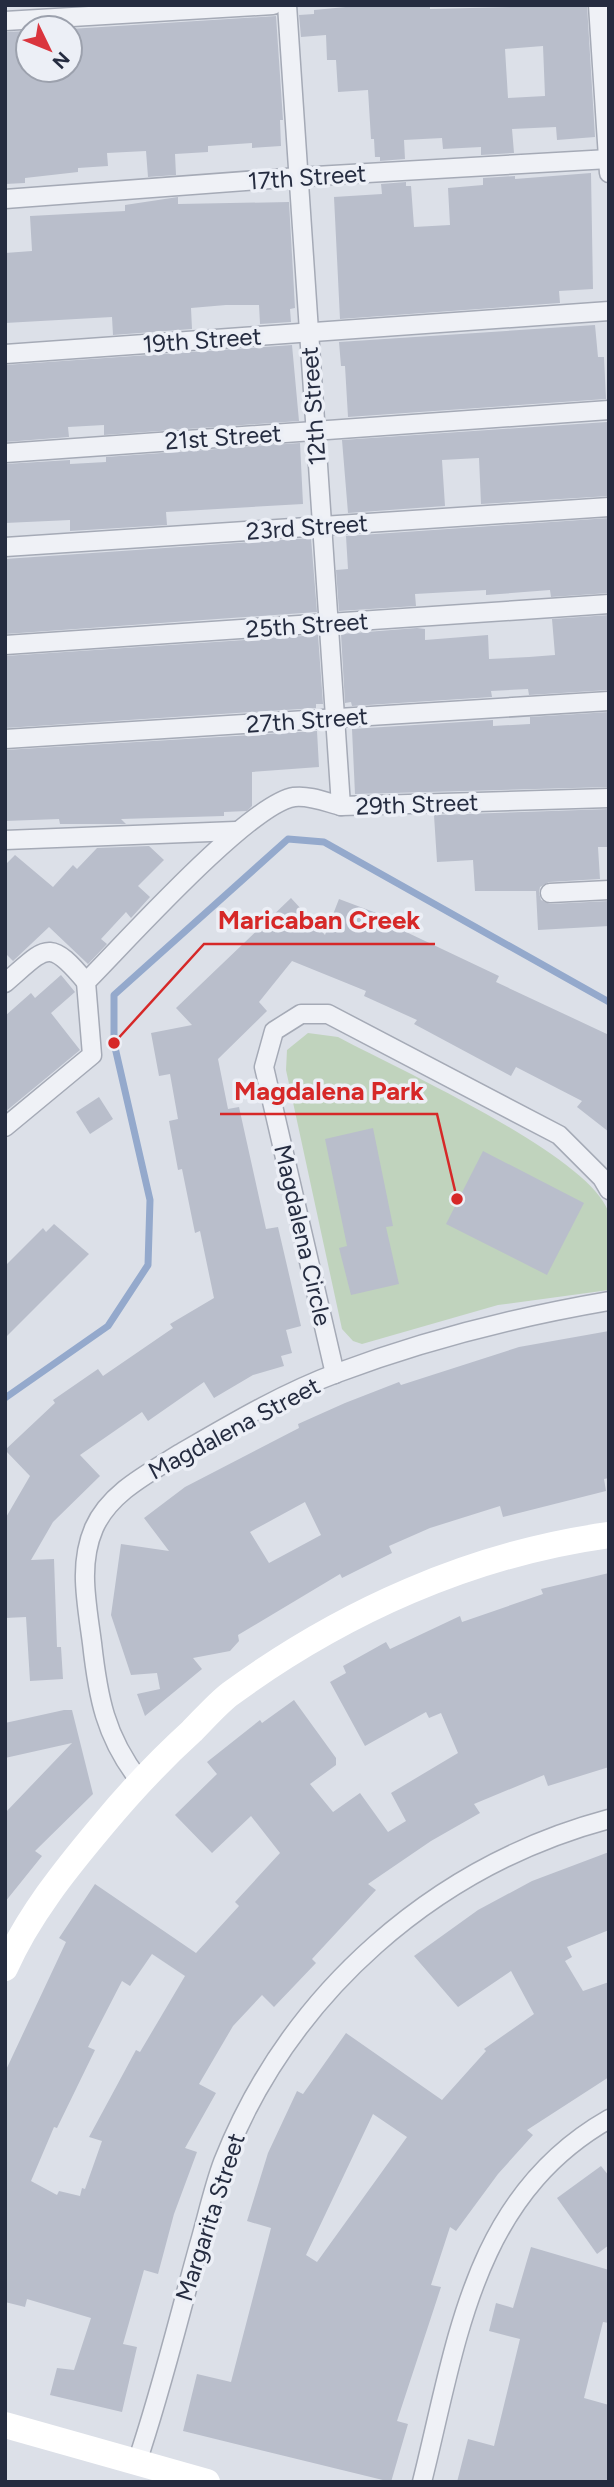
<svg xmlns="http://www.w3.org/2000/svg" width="614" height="2487" viewBox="0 0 614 2487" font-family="Figtree,sans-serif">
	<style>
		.green { fill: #c0d3bd }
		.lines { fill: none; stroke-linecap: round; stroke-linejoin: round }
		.stream { stroke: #94a9cc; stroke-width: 7 }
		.building { fill: #b9becb; fill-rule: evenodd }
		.street-casing { stroke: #a5aab6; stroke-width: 21 }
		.street { stroke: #eff1f6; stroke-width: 18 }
		.secondary { stroke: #fff; stroke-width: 26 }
		.labels { text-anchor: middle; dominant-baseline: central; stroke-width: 7; stroke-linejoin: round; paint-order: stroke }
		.street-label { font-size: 24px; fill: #252c40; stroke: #eceff6 }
		.leader { fill: none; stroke: #d62828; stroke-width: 2.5 }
		.callout-dot { fill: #d62828; stroke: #eceff6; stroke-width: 2.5 }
		.callout-label { font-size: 26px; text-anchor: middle; font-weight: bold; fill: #d62828; stroke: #eceff6; stroke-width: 7; stroke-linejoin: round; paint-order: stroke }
	</style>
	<rect width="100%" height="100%" fill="#dce0e8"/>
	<path class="green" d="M 308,1033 L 338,1037 C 396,1068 588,1155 608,1211 C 614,1228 609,1270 609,1290 L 498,1305 L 362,1344 L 353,1341 L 342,1329 L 286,1070 L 287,1050 Z"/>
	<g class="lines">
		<polyline class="stream" points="5,1398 108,1326 148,1265 150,1200 114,1043 114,995 288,839 324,842 609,1002"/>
	</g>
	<g class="building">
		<path d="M 367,5 L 430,5 L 430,9 L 587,5 L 595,137 L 557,140 L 556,127 L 512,129 L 514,153 L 481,155 L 481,147 L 443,149 L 442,138 L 404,140 L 405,159 L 380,161 L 380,157 L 375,157 L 374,139 L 371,139 L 368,90 L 338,92 L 336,60 L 327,60 L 326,35 L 301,37 L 299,15 L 314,14 L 314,10 ZM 543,46 L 545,96 L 508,98 L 505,49 Z"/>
		<polygon points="276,16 283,120 280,120 281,146 252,148 252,143 208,146 208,152 175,154 176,175 148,177 146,151 107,153 108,166 78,168 78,172 25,178 25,183 5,184 5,32 28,31 28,70 70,70 70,29"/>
		<polygon points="591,173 593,289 559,291 560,303 340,319 334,197 382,194 381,184 406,182 406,186 411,186 414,227 450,225 448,188 483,185 483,178 515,176 515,179"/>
		<polygon points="178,197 178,204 289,202 295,308 290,309 291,322 260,324 259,305 226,305 191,308 192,329 113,335 112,317 5,323 5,253 32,251 30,216 125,211 125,205"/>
		<polygon points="595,325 598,357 604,357 606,399 348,417 345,366 341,366 339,342"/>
		<polygon points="292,345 299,421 104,435 104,425 68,427 69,437 5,442 5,365"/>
		<polygon points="607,422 609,496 481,504 479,458 442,460 445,506 348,513 342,440"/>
		<polygon points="300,443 303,504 166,512 167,525 70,531 70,520 5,523 5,464 70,460 70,464 106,462 106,457"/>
		<polygon points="609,518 609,593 551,597 550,590 486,595 486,590 415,594 416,606 339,611 336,570 348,569 346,536"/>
		<polygon points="311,538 317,612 5,634 5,559"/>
		<polygon points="609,615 609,690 529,695 528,689 491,691 492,697 352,706 351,702 345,703 341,634 417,628 425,629 425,640 488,635 489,659 529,657 555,655 552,619"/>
		<polygon points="318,635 323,704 316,704 316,708 5,728 5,656"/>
		<polygon points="609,712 609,787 355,794 352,729 493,720 493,726 530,724 530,717"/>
		<polygon points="317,731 319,767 252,772 252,806 247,811 224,812 224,816 121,819 126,824 60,824 59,819 5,821 5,750"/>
		<polygon points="609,809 609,847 598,847 600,879 549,882 540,887 539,893 541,900 550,904 609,901 609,926 538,930 536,891 475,891 473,860 437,862 434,815"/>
		<polygon points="149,846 164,860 138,886 150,897 131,918 126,912 101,939 107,944 88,964 49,927 13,961 5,953 5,865 15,855 53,887 73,865 77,869 97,848"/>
		<polygon points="291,898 325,935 339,899 387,917 385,922 499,976 496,982 609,1035 609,1132 577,1107 582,1101 516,1067 511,1076 414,1024 417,1020 364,996 366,991 292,961 259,1002 267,1011 218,1059 228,1109 239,1107 266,1229 278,1227 301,1326 286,1330 292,1353 281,1356 284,1366 253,1375 214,1398 204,1382 148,1421 142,1412 80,1455 100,1476 53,1522 31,1560 54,1559 57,1647 61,1647 63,1679 30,1681 26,1617 5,1618 5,1519 30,1476 5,1450 55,1403 53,1400 98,1369 103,1376 173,1328 170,1324 214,1298 200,1231 195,1233 182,1169 178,1170 169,1121 178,1119 170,1074 159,1076 151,1033 192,1025 176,1008"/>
		<polygon points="61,975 75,992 51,1013 80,1050 5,1112 5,1016 31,993 35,998"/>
		<polygon points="99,1097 113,1119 90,1134 76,1112"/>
		<polygon points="373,1128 393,1226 386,1227 399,1284 351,1295 339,1248 347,1246 325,1139"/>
		<polygon points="483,1151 584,1203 547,1275 446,1224"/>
		<polygon points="54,1224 89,1254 5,1338 5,1266 43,1228 46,1232"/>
		<path d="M 609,1331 L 609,1478 L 604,1479 L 606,1491 L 503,1517 L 500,1506 L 430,1528 L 389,1546 L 392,1553 L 342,1578 L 340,1574 L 238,1635 L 239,1641 L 230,1651 L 193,1658 L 202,1669 L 145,1716 L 137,1694 L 160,1689 L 157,1673 L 131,1675 L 111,1615 L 121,1544 L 169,1551 L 144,1518 L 185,1487 L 299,1428 L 298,1424 L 345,1403 L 399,1382 L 401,1385 L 519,1347 ZM 305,1502 L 321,1535 L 269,1563 L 250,1532 Z"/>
		<path d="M 609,1573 L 609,1767 L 548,1786 L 544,1775 L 474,1804 L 480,1813 L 431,1841 L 368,1884 L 376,1890 L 312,1959 L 316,1963 L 274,2007 L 262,1995 L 233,2026 L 199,2084 L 216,2093 L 185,2148 L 197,2152 L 174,2214 L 158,2274 L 144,2270 L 123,2344 L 137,2347 L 122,2412 L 50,2395 L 57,2368 L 74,2370 L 91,2318 L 27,2299 L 25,2307 L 5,2302 L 5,2072 L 66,1942 L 59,1938 L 95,1884 L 196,1953 L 239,1906 L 235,1902 L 280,1853 L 251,1816 L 212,1853 L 175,1815 L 217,1774 L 207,1762 L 260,1720 L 262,1723 L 294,1700 L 336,1758 L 336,1765 L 310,1784 L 333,1812 L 360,1793 L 388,1832 L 406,1821 L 391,1793 L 458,1753 L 441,1713 L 429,1718 L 426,1712 L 365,1746 L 330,1682 L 346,1673 L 343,1666 L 386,1642 L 390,1649 L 460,1616 L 462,1622 L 543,1594 L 541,1589 ZM 152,1954 L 185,1976 L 140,2052 L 136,2050 L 89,2137 L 102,2141 L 85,2189 L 82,2188 L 80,2196 L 59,2191 L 57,2195 L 31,2181 L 54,2127 L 57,2128 L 95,2050 L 88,2047 L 122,1981 L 130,1986 Z"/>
		<polygon points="64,1710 72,1710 93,1794 35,1851 42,1856 5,1902 5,1813 72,1743 5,1758 5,1723"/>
		<path d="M 609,1852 L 609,1930 L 567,1947 L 572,1957 L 565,1961 L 583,1991 L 609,1982 L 609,2077 L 527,2130 L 533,2135 L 498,2174 L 456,2231 L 450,2227 L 431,2285 L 441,2287 L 397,2421 L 408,2424 L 391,2482 L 183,2431 L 197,2374 L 231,2382 L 271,2228 L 247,2221 L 268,2153 L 297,2091 L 303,2094 L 346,2033 L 442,2100 L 486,2051 L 484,2049 L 534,2014 L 511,1971 L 458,2007 L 414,1956 L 478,1910 L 532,1881 ZM 373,2114 L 407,2137 L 317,2262 L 306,2255 Z"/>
		<polygon points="601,2166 609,2176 609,2245 597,2254 557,2198"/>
		<polygon points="531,2247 609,2270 609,2323 603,2322 584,2398 609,2405 609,2482 457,2482 468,2439 494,2446 520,2339 489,2331 496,2303 513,2308"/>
	</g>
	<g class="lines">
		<defs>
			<g id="street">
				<polyline points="287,5 341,806"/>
				<polyline points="598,5 609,173"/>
				<polyline points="5,21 273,5"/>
				<polyline points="5,199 298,177 609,159"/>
				<polyline points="5,354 609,311"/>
				<polyline points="5,453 609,410"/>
				<polyline points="5,547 609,507"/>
				<polyline points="5,645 609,604"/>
				<polyline points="5,739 609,701"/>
				<polyline points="5,840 236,831"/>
				<polyline points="550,893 609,890"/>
				<path d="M 5,983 C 46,948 48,936 86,982"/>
				<path d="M 5,1127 L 92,1055 L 86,982 C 124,944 249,804 294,797 C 309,795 326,802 341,806 L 609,798"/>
				<polyline points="335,1374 264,1067 274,1031 301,1014 328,1014 559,1135 602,1178 609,1190"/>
				<path d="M 139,1780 C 105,1736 98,1697 92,1643 C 87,1604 78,1565 94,1528 C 110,1492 149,1473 181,1453 C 231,1424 283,1393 337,1373 C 425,1340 516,1317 609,1301"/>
				<path d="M 137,2462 C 162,2389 180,2312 201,2238 C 208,2213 214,2186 223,2162 C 290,1993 434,1866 609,1819"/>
				<path d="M 422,2482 C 457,2343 472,2197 609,2119"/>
			</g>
		</defs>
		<use href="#street" class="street-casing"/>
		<use href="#street" class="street"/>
		<g class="secondary">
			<path d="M 5,1968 C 28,1916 65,1870 101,1827 C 129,1793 159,1761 192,1731 C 204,1719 217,1704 230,1694 C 342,1612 471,1554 609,1535"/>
			<polyline points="5,2425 207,2482"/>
		</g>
	</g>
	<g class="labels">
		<g class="street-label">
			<text transform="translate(307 177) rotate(-4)">17th Street</text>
			<text transform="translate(202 340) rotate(-4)">19th Street</text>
			<text transform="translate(313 406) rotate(-94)">12th Street</text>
			<text transform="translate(223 437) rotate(-4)">21st Street</text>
			<text transform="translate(307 527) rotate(-4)">23rd Street</text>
			<text transform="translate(307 625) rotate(-4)">25th Street</text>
			<text transform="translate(307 720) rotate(-4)">27th Street</text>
			<text transform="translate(417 804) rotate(-2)">29th Street</text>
			<text transform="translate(303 1235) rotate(77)">Magdalena Circle</text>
			<text transform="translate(234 1428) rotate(-28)">Magdalena Street</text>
			<text transform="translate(210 2217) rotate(-72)">Margarita Street</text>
		</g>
	</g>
	<path class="leader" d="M114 1043L204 944H435M457 1199L437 1114H220"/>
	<g class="callout-dot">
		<circle cx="114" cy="1043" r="7"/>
		<circle cx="457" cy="1199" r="7"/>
	</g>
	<g class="callout-label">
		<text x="319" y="929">Maricaban Creek</text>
		<text x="329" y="1100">Magdalena Park</text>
	</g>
	<rect width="614" height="2487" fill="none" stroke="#252c40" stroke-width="14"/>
	<g transform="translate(49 49) rotate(133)"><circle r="33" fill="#eceff6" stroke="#9ca1ad" stroke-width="2"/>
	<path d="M0-5L12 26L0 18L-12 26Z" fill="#da353e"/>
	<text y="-10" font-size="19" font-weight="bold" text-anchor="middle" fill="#252c40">N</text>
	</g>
</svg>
